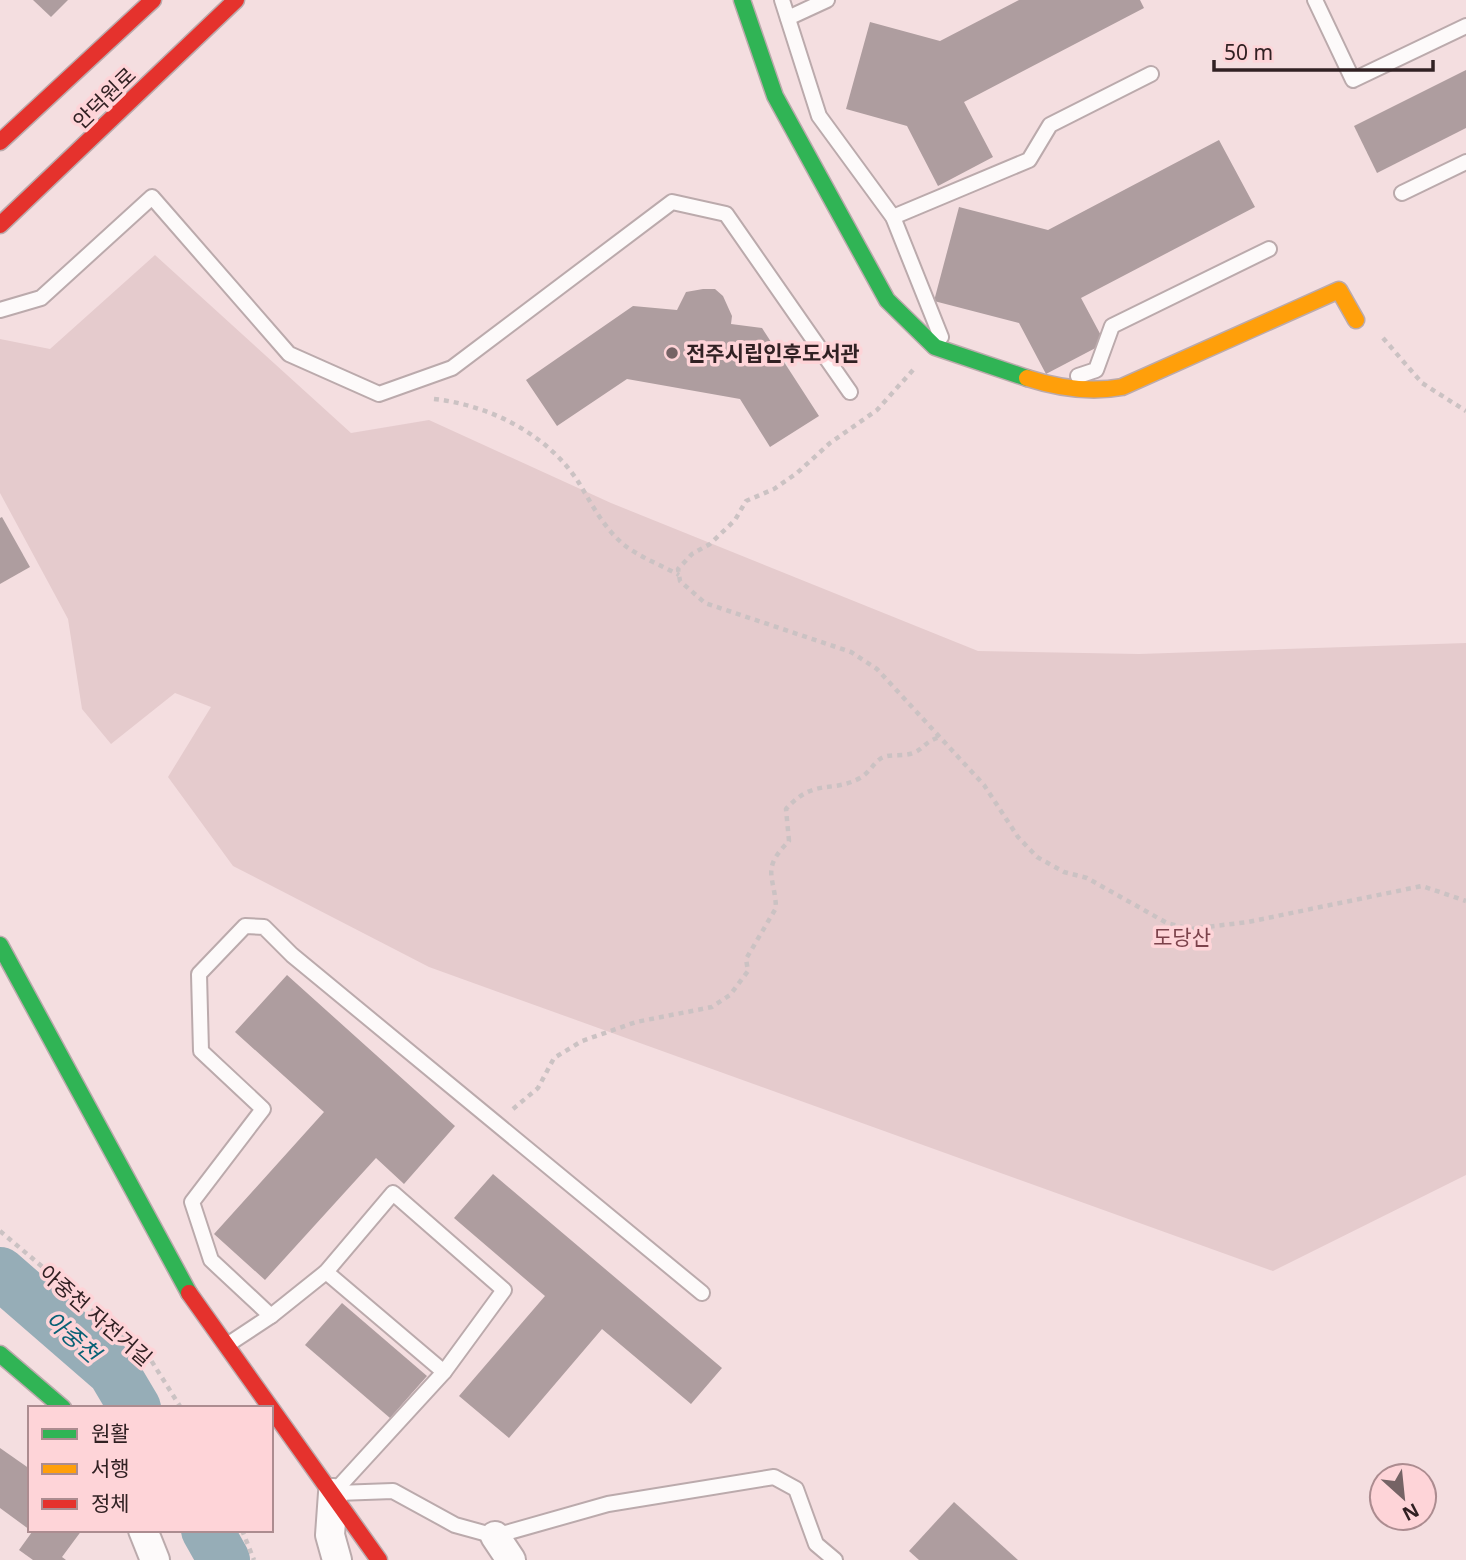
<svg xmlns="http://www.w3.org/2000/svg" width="1466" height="1560" viewBox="0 0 1466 1560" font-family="'Noto Sans','Noto Sans KR',sans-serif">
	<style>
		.green { fill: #e5cbcd }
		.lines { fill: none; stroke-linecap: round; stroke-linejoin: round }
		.river { stroke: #96adb7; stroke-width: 52 }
		.building { fill: #ae9d9f }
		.lane-casing { stroke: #bbaaac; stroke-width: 18 }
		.street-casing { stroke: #bbaaac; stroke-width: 32 }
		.fast-casing { stroke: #bbaaac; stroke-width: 19 }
		.slow-casing { stroke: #bbaaac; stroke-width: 19 }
		.jam-casing { stroke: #bbaaac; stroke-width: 19 }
		.path { stroke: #cbc2c3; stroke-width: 4.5; stroke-dasharray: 5 5; stroke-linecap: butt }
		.lane { stroke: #fdfafa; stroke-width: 14 }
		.street { stroke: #fdfafa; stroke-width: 28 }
		.fast { stroke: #30b455; stroke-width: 16 }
		.slow { stroke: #ff9f0a; stroke-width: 16 }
		.jam { stroke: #e5322d; stroke-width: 16 }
		.poi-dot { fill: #756365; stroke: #fed4d8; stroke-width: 2.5 }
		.labels { text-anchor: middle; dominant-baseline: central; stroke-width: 7; stroke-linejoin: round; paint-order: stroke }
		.street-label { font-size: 21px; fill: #312123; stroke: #fed4d8 }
		.poi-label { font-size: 21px; font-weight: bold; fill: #312123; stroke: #fed4d8; text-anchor: start }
		.park-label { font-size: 21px; fill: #7c424b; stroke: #fed4d8 }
		.water-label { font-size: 23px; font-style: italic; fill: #096276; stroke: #fed4d8 }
	</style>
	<rect width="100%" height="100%" fill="#f4dee0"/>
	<polygon class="green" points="155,255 351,433 429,420 611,503 978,651 1139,654 1466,643 1466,1175 1273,1271 429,967 233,866 168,777 211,707 175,693 111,744 82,709 68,619 0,493 0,339 50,349"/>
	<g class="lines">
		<g class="river">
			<polyline points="0,1273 113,1371 135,1408"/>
			<polyline points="207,1530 224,1560"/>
		</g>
	</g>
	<g class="building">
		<polygon points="33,0 68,0 51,17"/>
		<polygon points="1019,0 1140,0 1144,8 964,102 993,157 938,186 907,126 846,109 870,22 940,41"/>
		<polygon points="1466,70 1466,128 1377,173 1354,126"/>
		<polygon points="1219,140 1255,207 1081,298 1105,343 1046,374 1019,323 934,301 959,207 1048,230"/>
		<polygon points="703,289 715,289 723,296 732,316 731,324 762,328 819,416 770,447 740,399 627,379 557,426 526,380 633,306 677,310 686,292"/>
		<polygon points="2,517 30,567 0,584 0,518"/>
		<polygon points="287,975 455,1126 404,1184 376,1158 265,1280 214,1234 324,1112 235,1032"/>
		<polygon points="493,1174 722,1368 691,1404 602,1329 509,1438 459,1396 545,1296 454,1218"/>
		<polygon points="342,1303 427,1376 390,1418 305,1345"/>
		<polygon points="0,1448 30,1469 30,1530 0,1508"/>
		<polygon points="954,1502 1018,1560 919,1560 909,1551"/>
		<polygon points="30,1530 82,1530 62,1557 66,1560 33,1560 19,1550 32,1532"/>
	</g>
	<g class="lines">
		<defs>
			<g id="lane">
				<polyline points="782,0 819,116 893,217 941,337"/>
				<polyline points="1315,0 1353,80 1466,26"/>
				<polyline points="788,18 827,0"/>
				<polyline points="1402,193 1466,162"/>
				<polyline points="893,217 1029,160 1050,125 1151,74"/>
				<polyline points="0,310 41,298 152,197 289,354 379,394 452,368 672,202 726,214 850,392"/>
				<polyline points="1078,376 1096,370 1112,326 1269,249"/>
				<polyline points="326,1272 444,1372"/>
				<polyline points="271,1316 211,1260 192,1202 263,1109 201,1051 199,974 245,926 264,927 292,955 702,1293"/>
				<polyline points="227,1345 271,1316 326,1272 393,1193 504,1290 444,1372 334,1492"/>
				<polyline points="337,1493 393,1491 455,1525 495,1536 608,1504 774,1477 796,1489 816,1544 835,1560"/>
			</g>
			<g id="street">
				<polyline points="333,1493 330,1535 337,1560"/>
				<polyline points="143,1530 155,1560"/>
				<polyline points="495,1536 511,1560"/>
			</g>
			<g id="fast">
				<polyline points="742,0 775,96 887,300 935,347 1027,378"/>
				<polyline points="0,945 189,1293"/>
				<polyline points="0,1354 63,1408"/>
			</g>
			<path id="slow" d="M 1027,378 C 1058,388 1090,393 1122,387 L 1339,290 L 1356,320"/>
			<g id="jam">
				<polyline points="0,142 153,0"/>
				<polyline points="0,225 236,0"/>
				<polyline points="189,1293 379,1560"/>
			</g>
		</defs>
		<use href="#lane" class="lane-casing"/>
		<use href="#street" class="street-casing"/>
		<use href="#fast" class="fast-casing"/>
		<use href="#slow" class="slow-casing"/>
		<use href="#jam" class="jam-casing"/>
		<g class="path">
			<polyline points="1383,338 1422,383 1466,411"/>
			<polyline points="913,370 877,410 830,443 797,473 774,489 746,501 735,520 710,544 692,554 678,569 680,581 705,603 851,652 877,669 984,785 1018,837 1037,857 1064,872 1087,878 1167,923 1190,929 1248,922 1422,886 1466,901"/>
			<path d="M 434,399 C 489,405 548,434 579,483 C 591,503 604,528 623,544 C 639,557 661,565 679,575"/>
			<path d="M 513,1109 L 538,1088 L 554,1058 L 582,1041 L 636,1022 L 712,1007 L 730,995 L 748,971 L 746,959 L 776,908 C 775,876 760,870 789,841 L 786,809 C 815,777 831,794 860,778 C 869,773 873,764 880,759 C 888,753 903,757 913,753 C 924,749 925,741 940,737"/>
			<polyline points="0,1231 149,1357 181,1408"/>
			<polyline points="242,1530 254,1560"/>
		</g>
		<use href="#lane" class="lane"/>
		<use href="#street" class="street"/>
		<use href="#fast" class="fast"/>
		<use href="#slow" class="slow"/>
		<use href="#jam" class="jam"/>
	</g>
	<circle class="poi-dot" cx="672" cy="353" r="7"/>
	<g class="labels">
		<g class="street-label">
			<text transform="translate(104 98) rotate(-44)">안덕원로</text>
			<text transform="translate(96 1315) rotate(41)">아중천 자전거길</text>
		</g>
		<g class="poi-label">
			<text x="686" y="353">전주시립인후도서관</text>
		</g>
		<g class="park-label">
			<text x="1182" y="937">도당산</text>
		</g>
		<g class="water-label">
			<text transform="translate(73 1336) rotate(41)">아중천</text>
		</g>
	</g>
	<rect x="28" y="1406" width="245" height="126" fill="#fed4d8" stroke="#ac8c90" stroke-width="2"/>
	<rect x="42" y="1429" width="35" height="10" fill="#30b455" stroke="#ac8c90" stroke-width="2"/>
	<text x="91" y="1441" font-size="21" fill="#312123">원활</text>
	<rect x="42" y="1464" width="35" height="10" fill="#ff9f0a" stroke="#ac8c90" stroke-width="2"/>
	<text x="91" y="1476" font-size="21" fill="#312123">서행</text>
	<rect x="42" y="1499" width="35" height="10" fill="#e5322d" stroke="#ac8c90" stroke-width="2"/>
	<text x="91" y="1511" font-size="21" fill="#312123">정체</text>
	<g transform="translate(1403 1497) rotate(153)"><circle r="33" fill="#fed4d8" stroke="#ac8c90" stroke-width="2"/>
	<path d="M0-5L12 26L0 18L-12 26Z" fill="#756365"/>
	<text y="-10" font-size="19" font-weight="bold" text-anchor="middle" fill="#312123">N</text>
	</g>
	<path d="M1214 60v10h219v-10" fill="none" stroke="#312123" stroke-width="3.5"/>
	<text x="1224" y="60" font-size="21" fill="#312123" stroke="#fed4d8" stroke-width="5" paint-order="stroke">50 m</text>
</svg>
